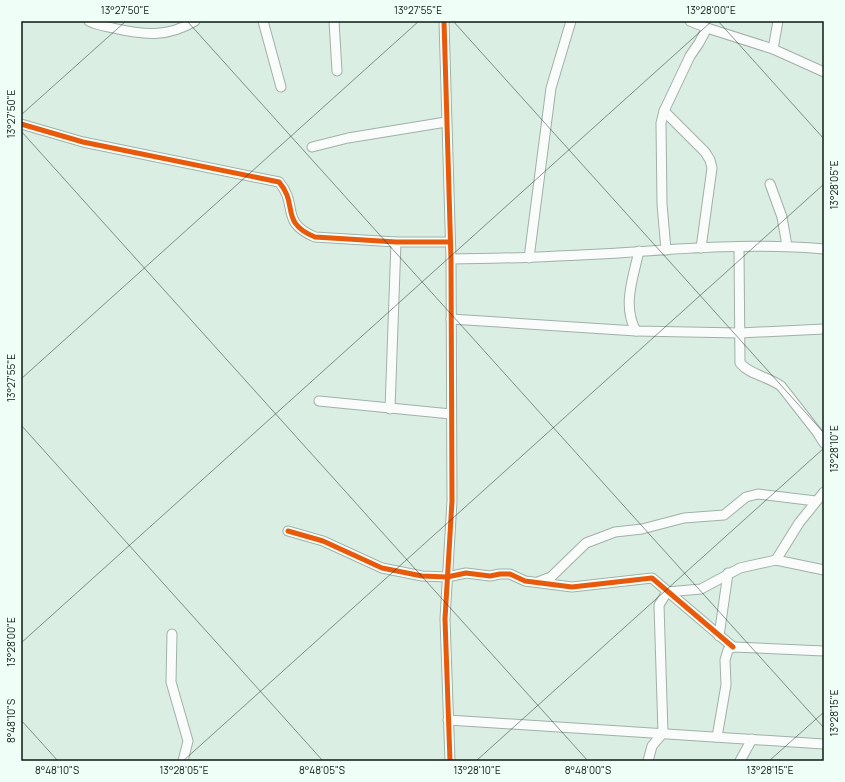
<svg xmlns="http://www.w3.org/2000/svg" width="845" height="782" viewBox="0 0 845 782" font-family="Manrope,sans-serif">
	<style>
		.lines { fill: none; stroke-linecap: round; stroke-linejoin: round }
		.minor-casing { stroke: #a1b0a9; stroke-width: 11 }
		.minor { stroke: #f9fcfb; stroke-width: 9 }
		.cycleway-casing { stroke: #effef6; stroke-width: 8 }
		.cycleway { stroke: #e8590c; stroke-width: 5 }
		.ticks { fill: none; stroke: #0d1a14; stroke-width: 1; stroke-opacity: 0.45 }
		.neatline { fill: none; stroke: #0d1a14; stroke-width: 1.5 }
		.ticks-label { font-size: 10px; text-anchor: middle; fill: #0d1a14 }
	</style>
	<rect width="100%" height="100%" fill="#daeee4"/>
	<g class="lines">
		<defs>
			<g id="minor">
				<path d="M 89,21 C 96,25 105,26 113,28 C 143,35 167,38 195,21"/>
				<polyline points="263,21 281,87"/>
				<polyline points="334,21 337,71"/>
				<polyline points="444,21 451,259 452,501 445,619 450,761"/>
				<polyline points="690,21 707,28 773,49 824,72"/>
				<polyline points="773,49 778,21"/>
				<polyline points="664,111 705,152 710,160 712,168 701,248"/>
				<path d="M 21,124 L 83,142 L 279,182 C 299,205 279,222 315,237 L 396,242 L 450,242"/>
				<polyline points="312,147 348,138 446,122"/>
				<polyline points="770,184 782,217 787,246"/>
				<path d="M 739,248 L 740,363 C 750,375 767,376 781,386 L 817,432 L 824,443"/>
				<polyline points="666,250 662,204 661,123 664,111 690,56 699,43 707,28"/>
				<polyline points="529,258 551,88 571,21"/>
				<path d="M 451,259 C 507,259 562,256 618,253 C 686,248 756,243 824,249"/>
				<polyline points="451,319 636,331 740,333 824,329"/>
				<path d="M 636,331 C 622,306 633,278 639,251"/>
				<polyline points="319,401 451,414"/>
				<polyline points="390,409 396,242"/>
				<polyline points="288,531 323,541 382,568 422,576 447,577 466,573 490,576 500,574 510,574 525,581 572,587 652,578 733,647"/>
				<polyline points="776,560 799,523 824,492"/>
				<polyline points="538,582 551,577 586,543 615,532 642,529 684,518 724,515 746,497 758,494 816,501"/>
				<polyline points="172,634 171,682 188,741 183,761"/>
				<polyline points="719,636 728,573"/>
				<polyline points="448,720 824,744"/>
				<polyline points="717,737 726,685 725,660 728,650 733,647 824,651"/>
				<polyline points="648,761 652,746 663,733 659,605 667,592 701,589 740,568 776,560 824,570"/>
				<polyline points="740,761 752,739"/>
			</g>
		</defs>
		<use href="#minor" class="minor-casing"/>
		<use href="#minor" class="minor"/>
		<defs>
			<g id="cycleway">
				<polyline points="444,21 451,259 452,501 445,619 450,761"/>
				<path d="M 21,124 L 83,142 L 279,182 C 299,205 279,222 315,237 L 396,242 L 450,242"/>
				<polyline points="288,531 323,541 382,568 422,576 447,577 466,573 490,576 500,574 510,574 525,581 572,587 652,578 733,647"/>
			</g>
		</defs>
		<use href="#cycleway" class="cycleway-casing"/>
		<use href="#cycleway" class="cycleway"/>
	</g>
	<path class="ticks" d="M 187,21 L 824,728M 453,21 L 824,433M 718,21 L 824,139M 21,115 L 126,21M 21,131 L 588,761M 21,379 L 419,21M 21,425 L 323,761M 21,643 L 712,21M 21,720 L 58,761M 183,761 L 824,184M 476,761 L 824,448M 769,761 L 824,712"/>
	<rect width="845" height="782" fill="none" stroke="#effef6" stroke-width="44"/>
	<rect x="22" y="22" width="801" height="738" class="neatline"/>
	<g class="ticks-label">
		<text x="125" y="14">13°27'50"E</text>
		<text x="418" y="14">13°27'55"E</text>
		<text x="711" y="14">13°28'00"E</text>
		<text transform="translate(11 114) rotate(-90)" y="4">13°27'50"E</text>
		<text transform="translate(834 185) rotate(-90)" y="4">13°28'05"E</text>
		<text transform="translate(11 378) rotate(-90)" y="4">13°27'55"E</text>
		<text transform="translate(834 449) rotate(-90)" y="4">13°28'10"E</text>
		<text transform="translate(11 642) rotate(-90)" y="4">13°28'00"E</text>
		<text transform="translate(834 713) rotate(-90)" y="4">13°28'15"E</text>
		<text transform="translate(11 721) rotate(-90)" y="4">8°48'10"S</text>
		<text x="57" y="774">8°48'10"S</text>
		<text x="184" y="774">13°28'05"E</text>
		<text x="322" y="774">8°48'05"S</text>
		<text x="477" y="774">13°28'10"E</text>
		<text x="588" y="774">8°48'00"S</text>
		<text x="770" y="774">13°28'15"E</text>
	</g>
</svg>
